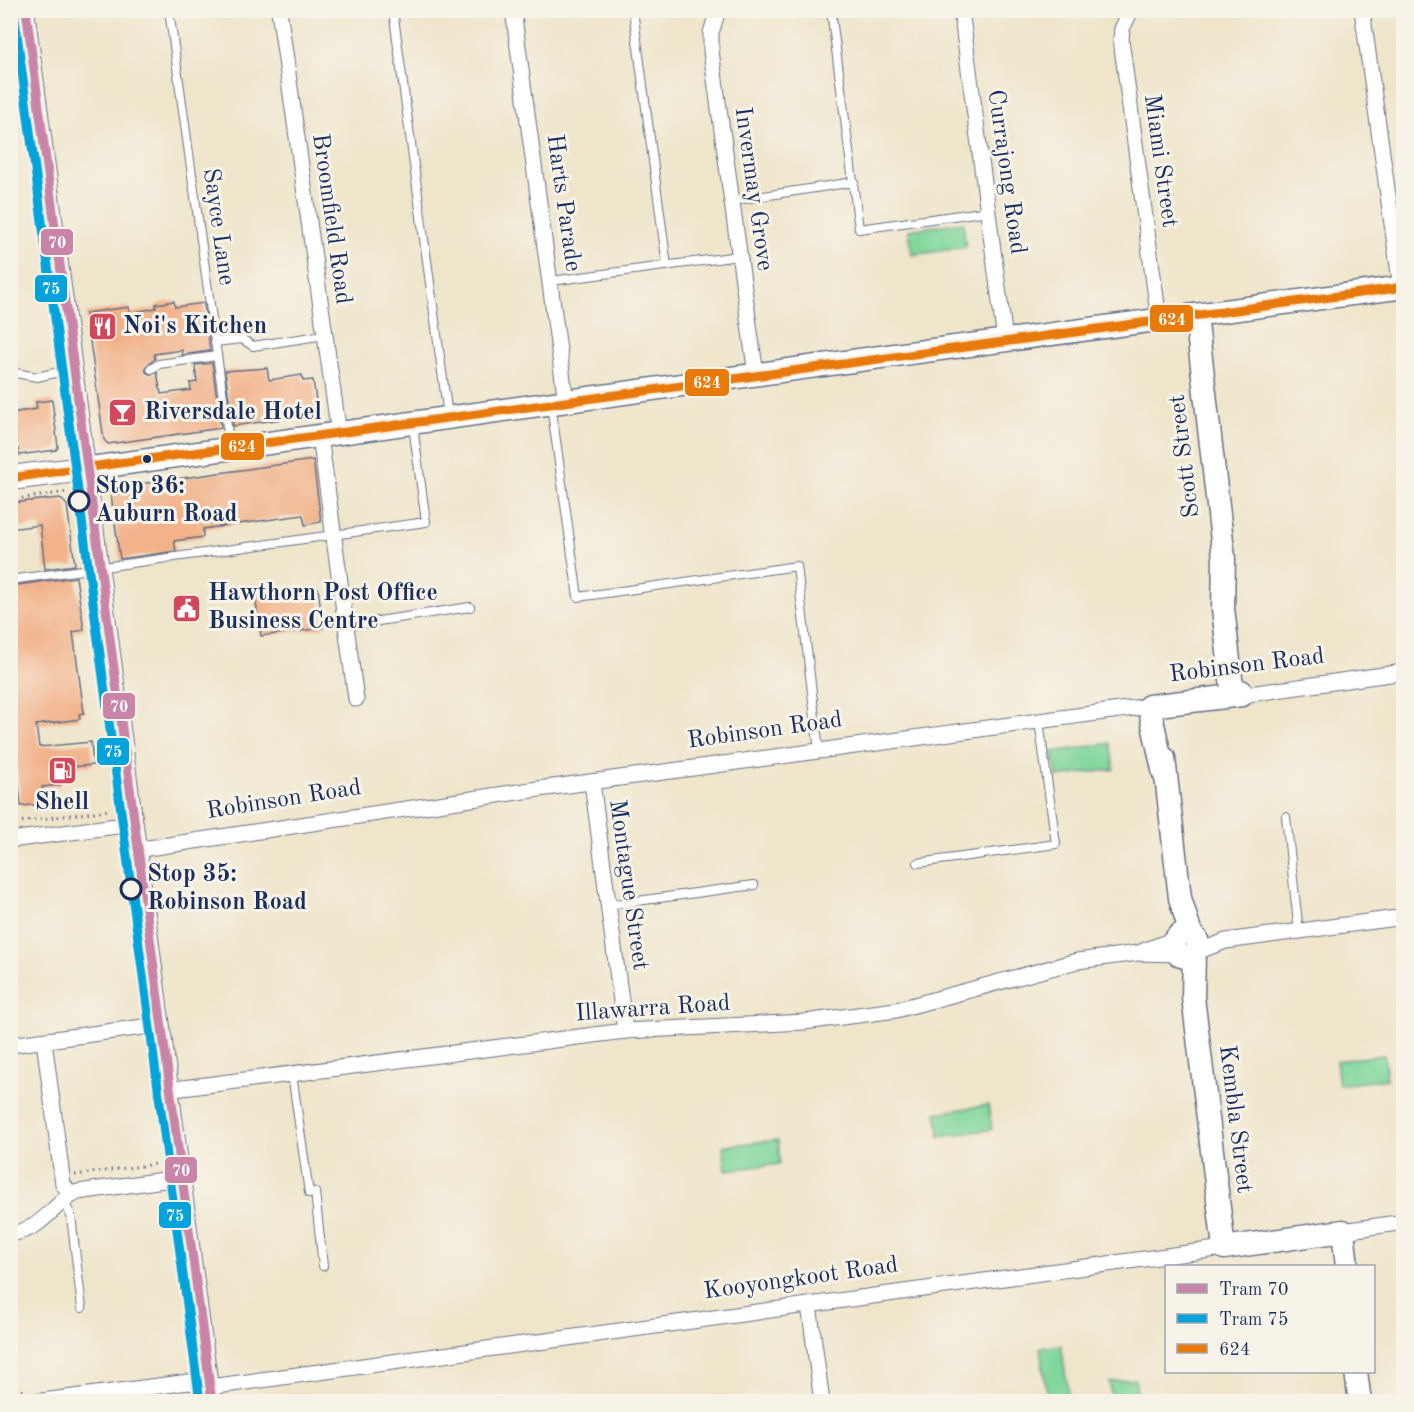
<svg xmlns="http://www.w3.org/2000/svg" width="1414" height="1412" viewBox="0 0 1414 1412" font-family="'Old Standard TT',serif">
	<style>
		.green { fill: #80d79b; stroke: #4e837c; stroke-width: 1.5 }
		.building { fill: #f2b28a }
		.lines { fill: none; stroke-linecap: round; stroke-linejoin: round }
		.lane-casing { stroke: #656f84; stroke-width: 10 }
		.street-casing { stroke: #656f84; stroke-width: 17 }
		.secondary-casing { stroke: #656f84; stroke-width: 25 }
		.primary-casing { stroke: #656f84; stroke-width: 26 }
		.path { stroke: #656f84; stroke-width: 3; stroke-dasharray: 1.5 4.5; stroke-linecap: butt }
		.lane { stroke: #fff; stroke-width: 8 }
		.street { stroke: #fff; stroke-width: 15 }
		.secondary { stroke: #fff; stroke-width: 22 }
		.primary { stroke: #fff; stroke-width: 24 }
		.bus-1-casing { stroke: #f7f3e8; stroke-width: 14 }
		.bus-1 { stroke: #e87a09; stroke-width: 9 }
		.tram-1-casing { stroke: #f7f3e8; stroke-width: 14 }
		.tram-2-casing { stroke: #f7f3e8; stroke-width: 14 }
		.tram-1 { stroke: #c985a8; stroke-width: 9 }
		.tram-2 { stroke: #01a3da; stroke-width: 9 }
		.bus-dot { fill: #1b2f5e; stroke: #f7f3e8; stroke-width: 2 }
		.stop-dot { fill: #f7f3e8; stroke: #1b2f5e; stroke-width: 3 }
		.labels { text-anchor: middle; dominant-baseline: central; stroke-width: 6; stroke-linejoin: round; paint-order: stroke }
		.street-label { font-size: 24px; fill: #1b2f5e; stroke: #f7f3e8 }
		.poi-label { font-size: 24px; font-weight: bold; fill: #1b2f5e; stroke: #f7f3e8; text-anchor: start }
		.stop-label { font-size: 24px; font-weight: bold; fill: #1b2f5e; stroke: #f7f3e8; text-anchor: start }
		.line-badge { stroke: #f7f3e8; stroke-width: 2 }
		.badge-label { font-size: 16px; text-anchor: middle; font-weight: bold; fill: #fff }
	</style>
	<rect width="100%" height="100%" fill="#f7f3e8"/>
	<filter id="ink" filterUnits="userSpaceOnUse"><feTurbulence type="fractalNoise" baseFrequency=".0167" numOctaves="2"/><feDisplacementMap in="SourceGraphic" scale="12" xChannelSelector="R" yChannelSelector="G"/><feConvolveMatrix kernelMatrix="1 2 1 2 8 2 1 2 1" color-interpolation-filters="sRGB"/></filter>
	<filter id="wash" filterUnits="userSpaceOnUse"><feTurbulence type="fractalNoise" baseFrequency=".008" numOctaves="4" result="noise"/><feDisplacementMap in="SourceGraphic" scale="24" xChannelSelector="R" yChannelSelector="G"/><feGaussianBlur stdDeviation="1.35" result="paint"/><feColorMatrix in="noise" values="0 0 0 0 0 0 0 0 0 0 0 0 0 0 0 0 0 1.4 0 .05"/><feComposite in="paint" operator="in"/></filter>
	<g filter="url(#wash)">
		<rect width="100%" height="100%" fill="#efe5cb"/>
		<g class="green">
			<polygon points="963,222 966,247 912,255 909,230"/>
			<polygon points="1110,743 1114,769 1057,777 1053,752"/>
			<polygon points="1384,1055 1387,1079 1339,1085 1336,1061"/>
			<polygon points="988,1105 992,1129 940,1137 936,1113"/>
			<polygon points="778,1140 780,1164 726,1170 723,1146"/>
			<polygon points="1061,1345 1069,1398 1048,1401 1040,1348"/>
			<polygon points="1135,1379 1138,1401 1112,1401 1109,1382"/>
		</g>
		<g id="blocks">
			<g class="building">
				<polygon points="174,301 175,307 204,303 210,351 182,355 182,350 154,354 155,359 146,366 146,372 151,375 157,372 161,394 191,390 190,383 197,382 195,365 212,363 221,428 108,444 104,440 86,313 129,307 130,313 156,308 156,304"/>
				<polygon points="267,368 269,380 302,375 303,381 313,380 318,414 233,426 225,371"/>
				<polygon points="52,400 58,447 56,450 19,455 18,449 10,450 10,413 37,409 36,402"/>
				<polygon points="313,460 321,522 305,525 303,515 203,529 203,537 174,541 176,551 120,559 110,488"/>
				<polygon points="60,498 67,505 75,565 45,569 40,525 10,529 10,503"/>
				<polygon points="76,577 84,630 73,632 84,713 79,714 80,719 36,725 39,747 91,742 93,765 58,768 60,785 42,787 44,804 21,806 10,705 10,641 17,640 10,611 10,586"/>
				<polygon points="318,588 323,628 261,636 255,597"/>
			</g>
		</g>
	</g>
	<g filter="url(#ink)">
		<use href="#blocks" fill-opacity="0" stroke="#656f84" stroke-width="1.5"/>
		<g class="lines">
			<defs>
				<g id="lane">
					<polyline points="169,10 230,448"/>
					<polyline points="393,10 448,416"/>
					<polyline points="633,10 667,266"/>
					<polyline points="831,10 859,229 989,211"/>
					<polyline points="731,201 854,182"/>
					<polyline points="551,281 739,256"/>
					<polyline points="215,342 242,339 253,346 325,335"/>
					<polyline points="151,369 159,364 217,356"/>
					<polyline points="10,372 37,377 68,370"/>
					<polyline points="551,405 578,597 797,566 819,751"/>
					<polyline points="10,580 426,522 413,426"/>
					<polyline points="346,626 470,607"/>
					<polyline points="1286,817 1299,932"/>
					<polyline points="918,863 1056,844 1039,721"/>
					<polyline points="608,905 754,885"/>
					<polyline points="292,1074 309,1193 315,1192 323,1266"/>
					<polyline points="64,1201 71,1216 82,1308"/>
				</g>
				<g id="street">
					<polyline points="279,10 339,434"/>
					<polyline points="513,10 566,402"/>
					<polyline points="718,10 711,33 711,51 756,375"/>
					<polyline points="961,10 1005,340"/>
					<polyline points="1131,10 1122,29 1121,40 1159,320"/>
					<polyline points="1362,10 1401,288"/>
					<polyline points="320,436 356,699"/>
					<polyline points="1242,695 1404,672"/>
					<polyline points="592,782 625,1031"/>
					<polyline points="10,840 132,824"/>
					<polyline points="135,850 524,791 1149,706"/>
					<polyline points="1143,951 1175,939"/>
					<polyline points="1196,952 1226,941 1404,917"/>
					<polyline points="44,1041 63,1184 71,1195"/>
					<polyline points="10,1045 158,1025"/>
					<polyline points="167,1090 625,1031 804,1022 896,1010 1077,961 1138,953 1177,954"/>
					<polyline points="1343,1231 1404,1222"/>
					<path d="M 10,1234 C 47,1228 50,1204 78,1192 L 178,1178"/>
					<polyline points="809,1305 822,1402"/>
					<polyline points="35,1402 189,1382 210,1387 1224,1248"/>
				</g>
				<g id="secondary">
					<polyline points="1196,315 1224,558 1223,608 1233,696"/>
					<polyline points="84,469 895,355 1404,287"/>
					<polyline points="1164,758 1180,898 1191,934"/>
					<polyline points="1164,774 1149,706 1242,695 1241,691"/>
					<circle cx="1186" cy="945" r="12"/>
					<polyline points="1194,954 1193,997 1224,1248 1343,1231 1347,1266"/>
					<polyline points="1356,1372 1360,1402"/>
				</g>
				<g id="primary">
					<polyline points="22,10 208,1402"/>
					<polyline points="10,478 84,469"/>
				</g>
			</defs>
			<use href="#lane" class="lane-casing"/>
			<use href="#street" class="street-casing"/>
			<use href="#secondary" class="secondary-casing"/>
			<use href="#primary" class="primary-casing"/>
			<g class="path">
				<polyline points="10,500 68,492"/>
				<polyline points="10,823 110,810"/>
				<polyline points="75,1175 156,1164"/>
				<polyline points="10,1392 27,1390"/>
			</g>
			<use href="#lane" class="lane"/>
			<use href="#street" class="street"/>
			<use href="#secondary" class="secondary"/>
			<use href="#primary" class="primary"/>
			<defs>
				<polyline id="bus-1" points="10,478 1404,287"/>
			</defs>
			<use href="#bus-1" class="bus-1-casing"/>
			<use href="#bus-1" class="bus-1"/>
			<defs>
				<polyline id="tram-1" points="26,10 212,1402"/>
				<polyline id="tram-2" points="14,12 200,1402"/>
			</defs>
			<use href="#tram-1" class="tram-1-casing"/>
			<use href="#tram-2" class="tram-2-casing"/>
			<use href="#tram-1" class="tram-1"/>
			<use href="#tram-2" class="tram-2"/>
		</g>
	</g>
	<defs>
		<symbol id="restaurant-square" viewBox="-11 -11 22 22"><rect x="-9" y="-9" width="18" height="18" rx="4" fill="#d1495b" stroke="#f7f3e8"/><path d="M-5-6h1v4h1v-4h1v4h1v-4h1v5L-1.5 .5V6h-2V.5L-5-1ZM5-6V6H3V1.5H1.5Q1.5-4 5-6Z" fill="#fff"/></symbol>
		<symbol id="bar-square" viewBox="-11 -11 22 22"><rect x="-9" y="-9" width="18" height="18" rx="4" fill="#d1495b" stroke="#f7f3e8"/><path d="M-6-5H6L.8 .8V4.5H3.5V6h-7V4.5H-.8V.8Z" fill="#fff"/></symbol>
		<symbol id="civic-square" viewBox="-11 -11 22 22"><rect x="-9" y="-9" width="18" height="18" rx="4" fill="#d1495b" stroke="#f7f3e8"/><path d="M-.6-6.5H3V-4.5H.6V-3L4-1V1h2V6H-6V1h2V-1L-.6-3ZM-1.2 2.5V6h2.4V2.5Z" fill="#fff"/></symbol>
		<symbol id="fuel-square" viewBox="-11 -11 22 22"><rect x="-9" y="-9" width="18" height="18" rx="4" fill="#d1495b" stroke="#f7f3e8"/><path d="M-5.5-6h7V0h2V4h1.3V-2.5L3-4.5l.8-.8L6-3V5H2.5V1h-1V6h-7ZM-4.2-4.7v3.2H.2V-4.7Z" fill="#fff"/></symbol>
	</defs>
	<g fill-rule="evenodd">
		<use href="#restaurant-square" x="86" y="310" width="33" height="33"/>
		<use href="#bar-square" x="106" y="396" width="33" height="33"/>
		<use href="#civic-square" x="170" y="592" width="33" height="33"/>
		<use href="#fuel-square" x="46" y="754" width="33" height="33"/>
	</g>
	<circle class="bus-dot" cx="147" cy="459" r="5"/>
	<g class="stop-dot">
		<circle cx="79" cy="501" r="10"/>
		<circle cx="131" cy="889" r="10"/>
	</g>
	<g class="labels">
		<g class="street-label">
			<text transform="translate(1160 161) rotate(82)">Miami Street</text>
			<text transform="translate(1006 172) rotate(82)">Currajong Road</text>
			<text transform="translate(753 189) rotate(82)">Invermay Grove</text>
			<text transform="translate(563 203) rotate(82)">Harts Parade</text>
			<text transform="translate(331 219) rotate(82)">Broomfield Road</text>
			<text transform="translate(218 227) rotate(82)">Sayce Lane</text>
			<text transform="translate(1185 456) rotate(-97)">Scott Street</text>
			<text transform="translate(1247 666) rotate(-7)">Robinson Road</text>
			<text transform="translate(765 731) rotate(-8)">Robinson Road</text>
			<text transform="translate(284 800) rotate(-9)">Robinson Road</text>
			<text transform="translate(628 885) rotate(82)">Montague Street</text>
			<text transform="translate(653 1009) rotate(-4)">Illawarra Road</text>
			<text transform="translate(1235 1119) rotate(83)">Kembla Street</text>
			<text transform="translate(801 1279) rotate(-8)">Kooyongkoot Road</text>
		</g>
		<g class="poi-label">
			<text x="123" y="327">Noi's Kitchen</text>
			<text x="144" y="413">Riversdale Hotel</text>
			<text x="208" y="594">Hawthorn Post Office<tspan x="208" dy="28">Business Centre</tspan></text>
			<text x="62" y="803" text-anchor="middle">Shell</text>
		</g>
		<g class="stop-label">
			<text x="95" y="487">Stop 36:<tspan x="95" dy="28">Auburn Road</tspan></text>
			<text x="147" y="875">Stop 35:<tspan x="147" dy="28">Robinson Road</tspan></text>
		</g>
	</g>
	<g class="line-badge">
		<rect x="40" y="228" width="34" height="28" rx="6" fill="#c985a8"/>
		<rect x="34" y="274" width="34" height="29" rx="6" fill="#01a3da"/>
		<rect x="1149" y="304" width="45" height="29" rx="6" fill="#e87a09"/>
		<rect x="684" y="368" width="46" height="29" rx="6" fill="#e87a09"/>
		<rect x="220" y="432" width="45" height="29" rx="6" fill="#e87a09"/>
		<rect x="102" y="692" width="34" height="28" rx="6" fill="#c985a8"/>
		<rect x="96" y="737" width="34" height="29" rx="6" fill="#01a3da"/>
		<rect x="164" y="1156" width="34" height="28" rx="6" fill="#c985a8"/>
		<rect x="158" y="1201" width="34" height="28" rx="6" fill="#01a3da"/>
	</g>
	<g class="badge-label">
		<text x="57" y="248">70</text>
		<text x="51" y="294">75</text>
		<text x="1172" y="325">624</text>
		<text x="707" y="388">624</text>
		<text x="242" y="452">624</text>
		<text x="119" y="712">70</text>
		<text x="113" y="757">75</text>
		<text x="181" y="1176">70</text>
		<text x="175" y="1221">75</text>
	</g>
	<rect width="1414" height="1412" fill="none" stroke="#f7f3e8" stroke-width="36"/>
	<rect x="1165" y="1265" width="210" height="108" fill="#f7f3e8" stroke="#9fa5b1" stroke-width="1.5"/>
	<rect x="1177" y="1284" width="30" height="9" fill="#c985a8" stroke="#9fa5b1" stroke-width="1.5"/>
	<text x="1219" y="1295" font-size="18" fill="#1b2f5e">Tram 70</text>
	<rect x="1177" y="1314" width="30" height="9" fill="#01a3da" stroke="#9fa5b1" stroke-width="1.5"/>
	<text x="1219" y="1325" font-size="18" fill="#1b2f5e">Tram 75</text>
	<rect x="1177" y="1344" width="30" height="9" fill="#e87a09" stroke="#9fa5b1" stroke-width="1.5"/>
	<text x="1219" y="1355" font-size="18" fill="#1b2f5e">624</text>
</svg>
